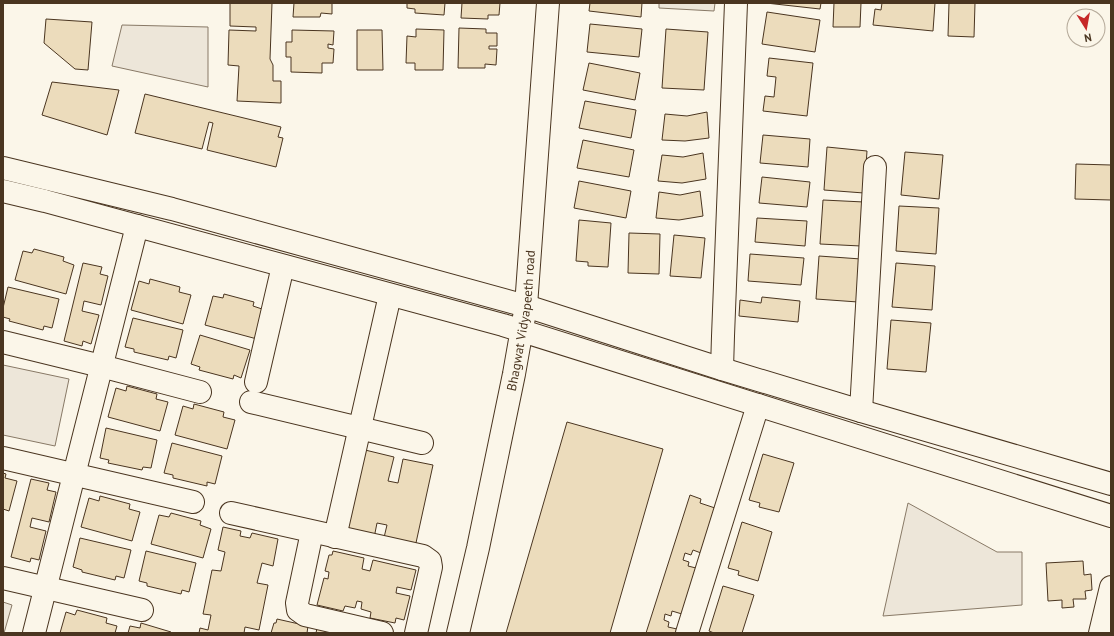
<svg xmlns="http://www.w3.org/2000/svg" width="1114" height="636" viewBox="0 0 1114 636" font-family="'PT Sans',sans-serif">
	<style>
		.green { fill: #ede6d9; stroke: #887966 }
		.building { fill: #ecdcbc; stroke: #4a3520 }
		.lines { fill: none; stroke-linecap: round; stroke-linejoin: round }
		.minor-casing { stroke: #4a3520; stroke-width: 24 }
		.minor { stroke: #fbf6e9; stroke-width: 22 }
		.labels { text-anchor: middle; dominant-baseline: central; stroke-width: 3; stroke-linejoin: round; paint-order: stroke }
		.street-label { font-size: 13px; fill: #4a3520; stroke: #fbf6e9 }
	</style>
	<rect width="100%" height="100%" fill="#fbf6e9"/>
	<g class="green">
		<polygon points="659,3 715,3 714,11 659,8"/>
		<polygon points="122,25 208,27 208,87 112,66"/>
		<polygon points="3,365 69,379 55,446 3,435"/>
		<polygon points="908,503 997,552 1022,552 1022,605 883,616"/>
		<polygon points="3,602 12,605 4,633 3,633"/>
	</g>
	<g class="building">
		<polygon points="230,3 272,3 270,59 273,65 273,81 281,81 281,103 237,101 239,66 228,65 229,30 256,31 256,27 230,26"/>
		<polygon points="294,3 332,3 332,14 321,13 320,17 293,17"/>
		<polygon points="407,3 445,3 444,15 415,13 415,9 407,8"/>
		<polygon points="462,3 500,3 499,15 488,15 488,19 461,18"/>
		<polygon points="590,3 642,3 641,17 589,11"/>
		<polygon points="766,3 821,3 820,9"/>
		<polygon points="834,3 861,3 860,27 833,27"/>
		<polygon points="882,3 935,3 933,31 873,25 875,9 881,10"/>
		<polygon points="949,3 975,3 974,37 948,36"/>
		<polygon points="767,12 820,20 815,52 762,44"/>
		<polygon points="46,19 92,22 88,70 75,69 44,43"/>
		<polygon points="590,24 642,29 639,57 587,52"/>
		<polygon points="459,28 486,29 486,33 497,33 497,46 489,46 489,49 497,49 496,65 485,64 485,68 458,68"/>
		<polygon points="416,29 444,30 443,70 415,70 415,63 406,63 407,36 416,37"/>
		<polygon points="666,29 708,32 704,90 662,88"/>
		<polygon points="292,30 334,31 333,45 328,44 328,48 334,49 333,63 322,63 322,73 291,72 291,57 286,57 286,42 292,42"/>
		<polygon points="357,30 382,30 383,70 357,70"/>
		<polygon points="769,58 813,63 807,116 763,111 765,96 774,97 776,77 767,76"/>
		<polygon points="589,63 640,73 635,100 583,90"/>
		<polygon points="52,82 119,90 107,135 42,115"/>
		<polygon points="145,94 281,127 278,137 283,138 276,167 207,150 213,123 209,122 202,149 135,133"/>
		<polygon points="585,101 636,110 631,138 579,128"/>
		<polygon points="707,112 709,138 685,141 662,140 665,114 687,116"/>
		<polygon points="763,135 810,139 808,167 760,163"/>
		<polygon points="583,140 634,150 629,177 577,168"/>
		<polygon points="827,147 867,151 864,193 824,190"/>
		<polygon points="905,152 943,155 939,199 901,195"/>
		<polygon points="703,153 706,179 682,183 658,181 662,155 683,157"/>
		<polygon points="1076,164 1111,165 1111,200 1075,199"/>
		<polygon points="762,177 810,182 807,207 759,203"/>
		<polygon points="579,181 631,191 626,218 574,208"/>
		<polygon points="700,191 703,216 679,220 656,218 659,192 680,195"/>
		<polygon points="823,200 864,202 861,246 820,244"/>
		<polygon points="899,206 939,208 936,254 896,251"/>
		<polygon points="757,218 807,221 805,246 755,242"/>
		<polygon points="579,220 611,223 608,267 588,266 588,262 576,261"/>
		<polygon points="629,233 660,234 659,274 628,273"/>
		<polygon points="674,235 705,238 701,278 670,276"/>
		<polygon points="34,249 64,257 63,261 74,265 66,294 15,280 23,251 32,253"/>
		<polygon points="750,254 804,258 801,285 748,281"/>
		<polygon points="819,256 861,259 858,302 816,299"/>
		<polygon points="83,263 102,267 100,274 108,276 101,305 84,301 82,311 99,315 91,344 83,341 82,346 64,341"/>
		<polygon points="896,263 935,266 932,310 892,307"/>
		<polygon points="150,279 180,287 179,292 191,295 183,324 131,310 139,281 149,284"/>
		<polygon points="8,287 59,299 52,328 44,326 43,330 9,321 10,319 3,317 3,308"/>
		<polygon points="224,294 254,302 253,306 265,310 257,339 205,325 213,296 223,298"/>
		<polygon points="762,297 800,301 798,322 739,316 740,300 761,303"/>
		<polygon points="133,318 183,330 176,358 169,356 168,360 134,352 134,349 125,347"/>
		<polygon points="891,320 931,323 926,372 887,369"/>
		<polygon points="200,335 250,350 241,378 234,375 233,379 199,370 200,367 191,364"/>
		<polygon points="127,386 157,394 156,399 168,402 160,431 108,417 116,388 126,391"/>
		<polygon points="194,404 224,412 223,417 235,420 227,449 175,435 183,406 193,409"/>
		<polygon points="567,422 663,449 610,633 506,633"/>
		<polygon points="106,428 157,440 151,468 143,467 142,470 108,463 109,460 100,458"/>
		<polygon points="172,443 222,456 215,484 207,482 207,486 173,478 173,475 164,473"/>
		<polygon points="361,449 394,457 388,481 398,483 403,459 433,465 414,552 382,546 387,525 377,523 373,543 342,537"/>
		<polygon points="763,454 794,463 779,512 759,507 760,503 749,500"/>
		<polygon points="3,473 6,474 5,478 17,481 9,511 3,509"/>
		<polygon points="31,479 49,483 47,490 56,492 49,522 32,518 30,527 46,531 39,560 31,558 30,562 11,557"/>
		<polygon points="690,495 701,499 700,503 715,508 701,553 693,550 691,555 685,553 683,560 689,562 688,566 696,568 682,614 672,611 671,616 665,614 664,620 669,622 668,627 677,629 676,633 646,633"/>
		<polygon points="100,496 130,504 129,509 140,512 132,541 81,527 89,498 99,501"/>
		<polygon points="171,513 201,521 200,525 211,529 203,558 151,544 159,515 169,517"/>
		<polygon points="742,522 772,532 758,581 738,575 739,571 728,568"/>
		<polygon points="223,527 241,531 240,536 250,538 252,533 278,539 273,566 262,563 257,583 268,585 259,630 245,627 244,633 199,633 200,628 208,630 211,615 203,614 212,570 221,571 225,552 218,550"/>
		<polygon points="80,538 131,550 124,578 116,576 115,580 82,572 82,570 73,567"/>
		<polygon points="146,551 196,563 189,592 182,590 181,594 147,586 147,583 139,581"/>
		<polygon points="333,551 364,558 362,569 370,571 373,560 416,570 411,590 397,587 396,593 410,596 404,620 396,618 395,623 370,618 371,612 361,609 362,602 357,601 355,608 345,606 343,611 317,605 324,578 328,579 329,572 325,571 329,555 332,555"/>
		<polygon points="1083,561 1084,575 1091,574 1092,590 1085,591 1086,599 1073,599 1074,607 1062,608 1062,600 1048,601 1046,563"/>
		<polygon points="723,586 754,595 742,633 714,633 709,631"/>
		<polygon points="77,610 107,618 106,623 117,626 115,633 60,633 66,612 75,615"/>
		<polygon points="277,619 308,626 307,633 271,633 274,623 276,623"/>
		<polygon points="141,623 171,632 171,633 128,633 130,626 140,628"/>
		<polygon points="317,628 337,633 316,633"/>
	</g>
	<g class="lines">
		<defs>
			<g id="minor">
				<polyline points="3,168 172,209 526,306 722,369 861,411 1111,484"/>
				<polyline points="3,191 45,201 503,325 1111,516"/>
				<polyline points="3,342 101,366 200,392"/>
				<polyline points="722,369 723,336 736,3"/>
				<polyline points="256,382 283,266"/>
				<polyline points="251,402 422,443"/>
				<polyline points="861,411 875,167"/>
				<polyline points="3,458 193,502"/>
				<polyline points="231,513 423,556 430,561 431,567 416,633"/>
				<polyline points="312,532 297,603 298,610 305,615 382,633"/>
				<polyline points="335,537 390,295"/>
				<polyline points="3,578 142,610"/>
				<polyline points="34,633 137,226"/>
				<path id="s1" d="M 458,633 L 478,548 L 514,374 L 526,306 L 548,3"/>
				<polyline points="687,633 758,405"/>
				<polyline points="1100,633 1111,587"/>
			</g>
		</defs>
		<use href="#minor" class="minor-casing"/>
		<use href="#minor" class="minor"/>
	</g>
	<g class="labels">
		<g class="street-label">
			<text stroke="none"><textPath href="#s1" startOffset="319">Bhagwat Vidyapeeth road</textPath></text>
		</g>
	</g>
	<rect width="1114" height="636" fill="none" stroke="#4a3520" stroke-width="8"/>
	<g transform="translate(1086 28) rotate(169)"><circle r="19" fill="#fbf6e9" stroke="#b4a999"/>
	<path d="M0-3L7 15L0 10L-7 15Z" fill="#c62828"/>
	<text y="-6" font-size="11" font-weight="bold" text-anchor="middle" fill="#4a3520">N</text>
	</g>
</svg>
